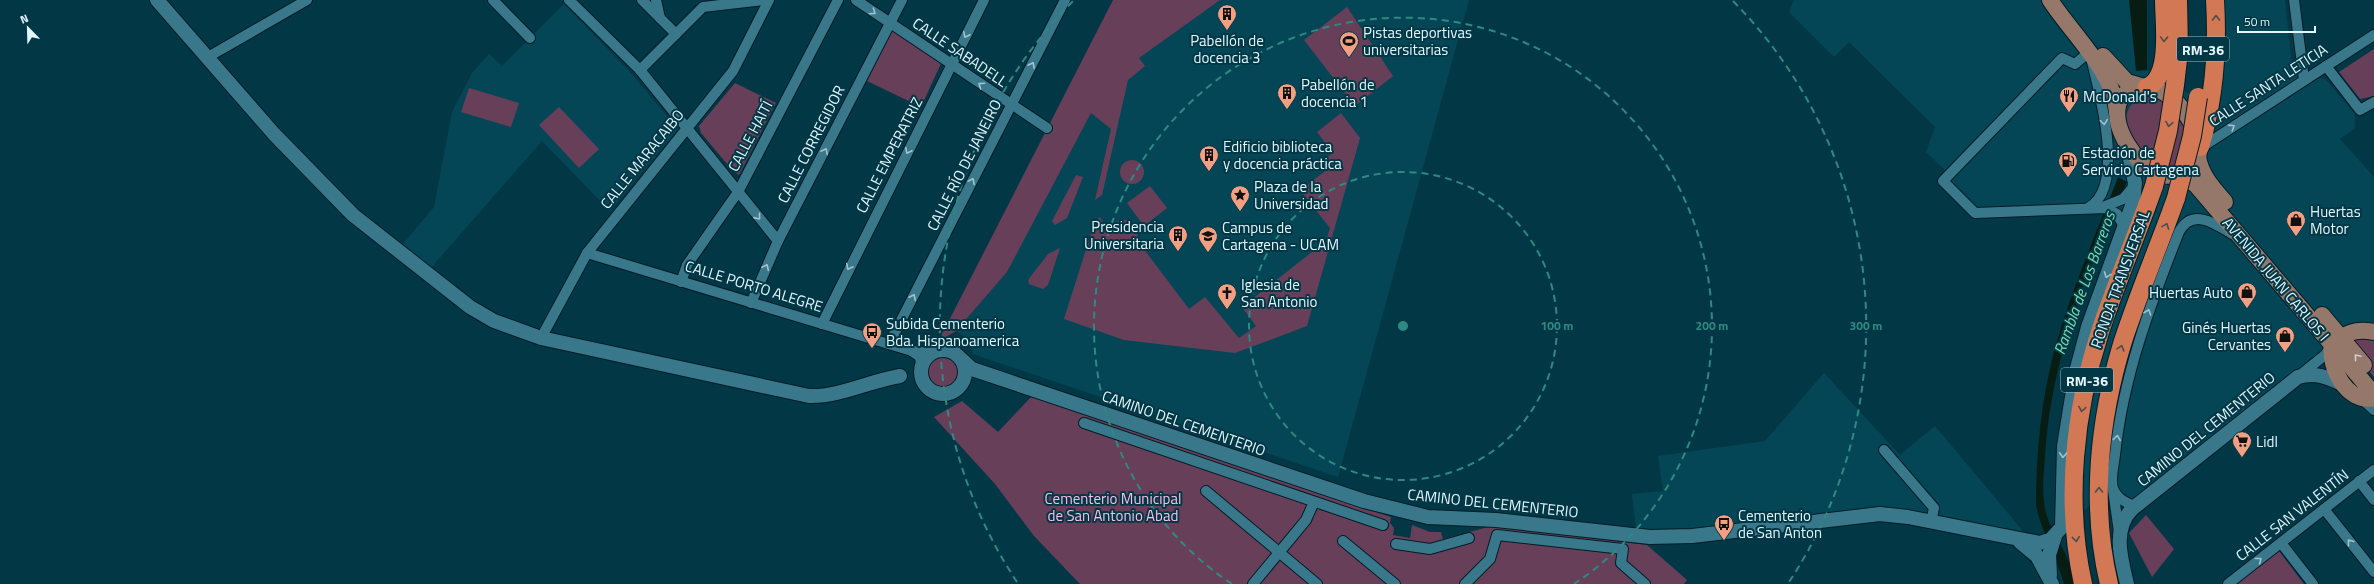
<svg xmlns="http://www.w3.org/2000/svg" width="2374" height="584" viewBox="0 0 2374 584" font-family="'Titillium Web',sans-serif">
	<style>
		.built { fill: #054656 }
		.green { fill: #683f59 }
		.water { fill: #071d13 }
		.lines { fill: none; stroke-linecap: round; stroke-linejoin: round }
		.street-casing { stroke: #001d27; stroke-width: 12 }
		.secondary-casing { stroke: #001d27; stroke-width: 16 }
		.primary-casing { stroke: #001d27; stroke-width: 18 }
		.highway-casing { stroke: #001d27; stroke-width: 20 }
		.street { stroke: #39778b; stroke-width: 10 }
		.secondary { stroke: #39778b; stroke-width: 14 }
		.primary { stroke: #95786a; stroke-width: 16 }
		.highway { stroke: #d37854; stroke-width: 18 }
		.highway-bridge-casing { stroke: #001d27; stroke-width: 20; stroke-linecap: butt }
		.highway-bridge { stroke: #d37854; stroke-width: 18 }
		.oneway { stroke: #a0c3cf }
		.oneway2 { stroke: #4b4e4b }
		.oneway3 { stroke: #ccd0d1 }
		.ring { fill: none; stroke: #2f8983; stroke-width: 2; stroke-dasharray: 7 5 }
		.labels { text-anchor: middle; dominant-baseline: central; stroke-width: 4; stroke-linejoin: round; paint-order: stroke }
		.shield { fill: #023846; stroke: #a0bdc6; stroke-width: 1 }
		.shield-label { font-size: 14px; font-weight: bold; fill: #e4f6fd }
		.poi-label { font-size: 15px; fill: #e4f6fd; stroke: #023846; text-anchor: start }
		.street-label { font-size: 15px; fill: #e4f6fd; stroke: #023846 }
		.park-label { font-size: 15px; fill: #ffbce5; stroke: #023846 }
		.water-label { font-size: 16px; font-style: italic; fill: #78dbac; stroke: #023846 }
		.centre { fill: #2f8983; stroke: #023846; stroke-width: 2 }
		.ring-label { font-size: 12px; text-anchor: middle; font-weight: bold; fill: #2f8983; stroke: #023846; stroke-width: 4; stroke-linejoin: round; paint-order: stroke }
	</style>
	<rect width="100%" height="100%" fill="#023846"/>
	<g class="built">
		<polygon points="1213,0 1469,0 1338,477 973,354 969,340 956,331 1007,272 1129,40"/>
		<polygon points="1794,0 2138,0 2141,70 2147,70 2189,94 2210,99 2215,0 2285,0 2292,67 2326,80 2355,114 2355,128 2340,139 2374,177 2374,332 2364,331 2136,506 2113,488 2062,527 2125,228 2114,211 1975,213 1943,181 1949,174 1926,152 1935,127 1849,42 1834,57 1789,12"/>
		<polygon points="564,4 630,72 678,129 610,211 542,141 430,269 403,244 434,207 452,112 472,73 489,54 502,66"/>
		<polygon points="1824,373 1900,455 1935,426 2022,530 2016,540 1908,517 1692,536 1636,529 1632,494 1663,491 1658,456 1765,441"/>
	</g>
	<g class="green">
		<polygon points="1113,0 1220,0 1139,58 1145,66 1128,80 1102,195 1095,200 1111,129 1091,113 1007,272 956,331 938,342"/>
		<polygon points="1347,7 1393,76 1355,106 1304,40"/>
		<polygon points="894,26 943,59 921,107 867,81"/>
		<polygon points="2374,49 2374,96 2360,99 2339,72"/>
		<polygon points="735,83 776,103 739,175 733,171 701,133 699,126"/>
		<polygon points="469,88 519,103 511,127 461,112"/>
		<path d="M 2147,97 C 2168,98 2176,113 2186,129 L 2178,164 C 2142,176 2101,105 2147,97 Z"/>
		<polygon points="559,107 599,149 579,168 539,125"/>
		<polygon points="1341,113 1360,138 1307,326 1235,353 1124,340 1064,319 1095,221 1100,217 1106,228 1121,219 1131,221 1143,248 1189,309 1205,297 1239,338 1256,326 1242,307 1326,241 1330,228 1300,190 1328,169 1323,160 1333,153 1317,132"/>
		<circle cx="1132" cy="172" r="12"/>
		<polygon points="1076,175 1083,177 1067,218 1055,225 1052,221"/>
		<polygon points="1150,186 1167,208 1144,226 1127,203"/>
		<polygon points="1060,248 1048,285 1043,289 1029,284 1028,280 1048,254"/>
		<polygon points="2374,332 2374,377 2351,350 2346,334"/>
		<circle cx="943" cy="372" r="22"/>
		<polygon points="1031,397 1391,517 1390,523 1394,528 1393,535 1410,538 1412,525 1430,532 1441,532 1443,539 1492,526 1647,545 1687,580 1684,584 1080,584 1034,536 995,484 934,417 962,401 998,432"/>
		<polygon points="2146,515 2174,549 2152,577 2129,533"/>
		<polygon points="2279,551 2304,584 2236,584"/>
	</g>
	<g class="water">
		<polygon points="2129,0 2147,0 2147,70 2136,71"/>
		<path d="M 2118,177 L 2127,182 C 2087,269 2051,360 2045,456 C 2044,471 2042,487 2044,502 C 2046,524 2060,540 2068,560 C 2071,568 2072,576 2074,584 L 2064,584 C 2057,557 2041,532 2036,505 C 2036,453 2041,399 2055,348 C 2071,290 2096,234 2118,177 Z"/>
	</g>
	<g class="lines">
		<defs>
			<g id="street">
				<polyline points="493,0 530,38"/>
				<polyline points="569,0 640,70 778,241"/>
				<polyline points="642,0 676,34"/>
				<polyline points="656,0 660,18"/>
				<polyline points="856,0 1047,128"/>
				<polyline points="2294,0 2304,80"/>
				<polyline points="2088,53 2075,64 2062,58 1943,181 1975,213 2106,208 2117,214 2125,228"/>
				<polyline points="208,57 307,0"/>
				<polyline points="2326,66 2360,110 2374,102"/>
				<polyline points="640,70 703,7 764,0"/>
				<polyline points="2202,147 2374,35"/>
				<polyline points="2103,207 2123,199 2135,185"/>
				<path d="M 2088,208 C 2126,188 2100,95 2092,62"/>
				<polyline points="587,253 912,351 931,353"/>
				<polyline points="681,282 687,265 738,192 838,0"/>
				<polyline points="751,303 778,241 902,0"/>
				<polyline points="822,324 984,0"/>
				<polyline points="541,338 587,253 733,71 769,0"/>
				<polyline points="889,344 1065,0"/>
				<polyline points="913,352 919,356 922,364"/>
				<polyline points="2299,376 2325,355 2331,346"/>
				<polyline points="2361,398 2374,410"/>
				<polyline points="1084,423 1383,525"/>
				<polyline points="1884,450 1934,508 1931,522"/>
				<polyline points="2359,481 2374,500"/>
				<polyline points="2113,490 2119,532"/>
				<polyline points="1206,491 1317,584"/>
				<path d="M 2136,506 C 2127,504 2116,498 2113,488 C 2110,479 2114,464 2115,455 C 2123,377 2150,305 2179,232 C 2192,207 2216,224 2232,234"/>
				<polyline points="2324,509 2374,572"/>
				<polyline points="1343,541 1395,584"/>
				<polyline points="2281,543 2313,584"/>
				<polyline points="1396,544 1430,549 1469,538"/>
				<polyline points="1253,584 1306,520 1314,502"/>
				<polyline points="1465,584 1490,559 1497,535 1623,549 1621,563 1645,584"/>
				<polyline points="2228,584 2374,470"/>
			</g>
			<g id="secondary">
				<path d="M 157,0 L 274,134 L 353,215 L 470,307 L 494,321 L 541,338 L 809,396 C 840,397 869,381 900,376"/>
				<circle cx="943" cy="372" r="22"/>
				<polyline points="961,359 972,369 984,373 1364,501 1428,517 1496,520 1650,537 1692,536 1880,514 1908,517 2040,543 2051,539 2062,527 2064,446 2076,372 2088,327 2133,203 2135,183 2127,145"/>
				<polyline points="2020,542 2037,556 2052,584"/>
				<polyline points="2050,575 2049,555 2055,536"/>
				<path d="M 2127,584 C 2121,558 2112,530 2132,509 L 2298,377 C 2315,372 2328,377 2344,385"/>
			</g>
			<g id="primary">
				<path d="M 2050,0 C 2072,34 2114,72 2117,112"/>
				<polyline points="2103,56 2127,82 2144,87"/>
				<path d="M 2147,87 C 2172,90 2186,111 2196,132 C 2201,144 2201,156 2192,166 C 2149,211 2076,87 2147,87 Z"/>
				<path d="M 2198,156 C 2200,174 2213,188 2225,202"/>
				<polyline points="2172,175 2186,179 2196,185 2374,394"/>
				<polyline points="2322,315 2364,365"/>
				<path d="M 2374,332 C 2356,328 2345,333 2332,345 C 2328,367 2347,404 2374,398"/>
			</g>
			<g id="highway">
				<polyline points="2175,85 2179,51 2178,0"/>
				<path d="M 2147,87 C 2172,78 2164,22 2164,0"/>
				<path d="M 2200,147 C 2214,100 2218,49 2215,0"/>
				<path d="M 2083,584 C 2065,502 2074,412 2100,332 C 2116,283 2137,235 2154,186"/>
				<path d="M 2109,584 C 2090,504 2099,419 2123,341 C 2139,292 2159,246 2176,198"/>
			</g>
		</defs>
		<use href="#street" class="street-casing"/>
		<use href="#secondary" class="secondary-casing"/>
		<use href="#primary" class="primary-casing"/>
		<use href="#highway" class="highway-casing"/>
		<use href="#street" class="street"/>
		<use href="#secondary" class="secondary"/>
		<use href="#primary" class="primary"/>
		<use href="#highway" class="highway"/>
		<defs>
			<g id="highway-bridge">
				<polyline points="2154,186 2168,131 2175,85"/>
				<polyline points="2176,198 2192,136 2198,97"/>
			</g>
		</defs>
		<use href="#highway-bridge" class="highway-bridge-casing"/>
		<use href="#highway-bridge" class="highway-bridge"/>
	</g>
	<defs><path id="oneway-chevron" d="M-2-3.5L2.5 0L-2 3.5" fill="none" stroke-width="1.6" stroke-linecap="round" stroke-linejoin="round"/></defs>
	<g class="oneway">
		<use href="#oneway-chevron" transform="translate(873 12) rotate(34)"/>
		<use href="#oneway-chevron" transform="translate(966 35) rotate(117)"/>
		<use href="#oneway-chevron" transform="translate(1032 65) rotate(-63)"/>
		<use href="#oneway-chevron" transform="translate(981 85) rotate(-146)"/>
		<use href="#oneway-chevron" transform="translate(2104 122) rotate(82)"/>
		<use href="#oneway-chevron" transform="translate(2232 127) rotate(-32)"/>
		<use href="#oneway-chevron" transform="translate(825 151) rotate(-63)"/>
		<use href="#oneway-chevron" transform="translate(908 151) rotate(117)"/>
		<use href="#oneway-chevron" transform="translate(972 181) rotate(-63)"/>
		<use href="#oneway-chevron" transform="translate(758 217) rotate(51)"/>
		<use href="#oneway-chevron" transform="translate(766 267) rotate(-65)"/>
		<use href="#oneway-chevron" transform="translate(849 267) rotate(117)"/>
		<use href="#oneway-chevron" transform="translate(2107 275) rotate(111)"/>
		<use href="#oneway-chevron" transform="translate(913 297) rotate(-63)"/>
		<use href="#oneway-chevron" transform="translate(2148 312) rotate(-71)"/>
		<use href="#oneway-chevron" transform="translate(2117 438) rotate(-83)"/>
		<use href="#oneway-chevron" transform="translate(2063 455) rotate(93)"/>
		<use href="#oneway-chevron" transform="translate(2350 542) rotate(-128)"/>
		<use href="#oneway-chevron" transform="translate(2259 560) rotate(-38)"/>
	</g>
	<g class="oneway2">
		<use href="#oneway-chevron" transform="translate(2216 18) rotate(-90)"/>
		<use href="#oneway-chevron" transform="translate(2164 39) rotate(92)"/>
		<use href="#oneway-chevron" transform="translate(2169 124) rotate(100)"/>
		<use href="#oneway-chevron" transform="translate(2166 226) rotate(-69)"/>
		<use href="#oneway-chevron" transform="translate(2121 348) rotate(-74)"/>
		<use href="#oneway-chevron" transform="translate(2082 409) rotate(99)"/>
		<use href="#oneway-chevron" transform="translate(2099 490) rotate(-90)"/>
		<use href="#oneway-chevron" transform="translate(2076 539) rotate(84)"/>
	</g>
	<use class="oneway3" href="#oneway-chevron" transform="translate(2357 357) rotate(-130)"/>
	<g class="ring">
		<circle cx="1403" cy="326" r="154"/>
		<path d="M1232 584A309 309 0 1 1 1574 584"/>
		<path d="M1017 582A463 463 0 0 1 1073 1M1733 1A463 463 0 0 1 1789 582"/>
	</g>
	<defs>
		<symbol id="building-pin" viewBox="-11 -11 22 30"><path d="M0 17L-7.5 6A9.5 9.5 0 1 1 7.5 6Z" fill="#f2a081" stroke="#023846"/><path d="M-4-6H4V6H1V3H-1V6H-4ZM-2.5-4.3h1.7v1.8h-1.7ZM.8-4.3h1.7v1.8H.8ZM-2.5-1h1.7V.8h-1.7ZM.8-1h1.7V.8H.8Z" fill="#111"/></symbol>
		<symbol id="stadium-pin" viewBox="-11 -11 22 30"><path d="M0 17L-7.5 6A9.5 9.5 0 1 1 7.5 6Z" fill="#f2a081" stroke="#023846"/><path d="M0-5a6.5 5 0 1 0 0 10a6.5 5 0 1 0 0-10ZM-3.5-1.8h7v3.6h-7Z" fill="#111"/></symbol>
		<symbol id="restaurant-pin" viewBox="-11 -11 22 30"><path d="M0 17L-7.5 6A9.5 9.5 0 1 1 7.5 6Z" fill="#f2a081" stroke="#023846"/><path d="M-5-6h1v4h1v-4h1v4h1v-4h1v5L-1.5 .5V6h-2V.5L-5-1ZM5-6V6H3V1.5H1.5Q1.5-4 5-6Z" fill="#111"/></symbol>
		<symbol id="fuel-pin" viewBox="-11 -11 22 30"><path d="M0 17L-7.5 6A9.5 9.5 0 1 1 7.5 6Z" fill="#f2a081" stroke="#023846"/><path d="M-5.5-6h7V0h2V4h1.3V-2.5L3-4.5l.8-.8L6-3V5H2.5V1h-1V6h-7ZM-4.2-4.7v3.2H.2V-4.7Z" fill="#111"/></symbol>
		<symbol id="sight-pin" viewBox="-11 -11 22 30"><path d="M0 17L-7.5 6A9.5 9.5 0 1 1 7.5 6Z" fill="#f2a081" stroke="#023846"/><path d="M0-6L1.8-2.2L6-1.7L2.9 1.2L3.7 5.4L0 3.3L-3.7 5.4L-2.9 1.2L-6-1.7L-1.8-2.2Z" fill="#111"/></symbol>
		<symbol id="shop-pin" viewBox="-11 -11 22 30"><path d="M0 17L-7.5 6A9.5 9.5 0 1 1 7.5 6Z" fill="#f2a081" stroke="#023846"/><path d="M-5-2.5h2.3a2.7 3.5 0 0 1 5.4 0H5L5.5 6h-11ZM-1.5-2.5h3a1.5 2.3 0 0 0-3 0Z" fill="#111"/></symbol>
		<symbol id="university-pin" viewBox="-11 -11 22 30"><path d="M0 17L-7.5 6A9.5 9.5 0 1 1 7.5 6Z" fill="#f2a081" stroke="#023846"/><path d="M0-5L7-2L0 1L-7-2ZM-4 1L0 2.5L4 1V4Q0 6-4 4Z" fill="#111"/></symbol>
		<symbol id="church-pin" viewBox="-11 -11 22 30"><path d="M0 17L-7.5 6A9.5 9.5 0 1 1 7.5 6Z" fill="#f2a081" stroke="#023846"/><path d="M-1.2-6h2.4v3.5h3.3v2.4h-3.3V6h-2.4V-.1h-3.3v-2.4h3.3Z" fill="#111"/></symbol>
		<symbol id="bus-pin" viewBox="-11 -11 22 30"><path d="M0 17L-7.5 6A9.5 9.5 0 1 1 7.5 6Z" fill="#f2a081" stroke="#023846"/><path d="M-5-6H5V4H4V6H2V4H-2V6H-4V4H-5ZM-3.5-4V0h7V-4ZM-3.5 1.2v1.5H-2V1.2ZM2 1.2v1.5H3.5V1.2Z" fill="#111"/></symbol>
		<symbol id="supermarket-pin" viewBox="-11 -11 22 30"><path d="M0 17L-7.5 6A9.5 9.5 0 1 1 7.5 6Z" fill="#f2a081" stroke="#023846"/><path d="M-6-5.5h2.5l.6 2H6L4.5 2H-2.5L-4.4-4H-6ZM-1.5 3.2a1.3 1.3 0 1 0 .1 0ZM3 3.2a1.3 1.3 0 1 0 .1 0Z" fill="#111"/></symbol>
	</defs>
	<g fill-rule="evenodd">
		<use href="#building-pin" x="1216" y="3" width="22" height="30"/>
		<use href="#stadium-pin" x="1338" y="30" width="22" height="30"/>
		<use href="#building-pin" x="1276" y="82" width="22" height="30"/>
		<use href="#restaurant-pin" x="2058" y="85" width="22" height="30"/>
		<use href="#building-pin" x="1198" y="144" width="22" height="30"/>
		<use href="#fuel-pin" x="2057" y="150" width="22" height="30"/>
		<use href="#sight-pin" x="1229" y="184" width="22" height="30"/>
		<use href="#shop-pin" x="2285" y="209" width="22" height="30"/>
		<use href="#building-pin" x="1167" y="224" width="22" height="30"/>
		<use href="#university-pin" x="1197" y="225" width="22" height="30"/>
		<use href="#shop-pin" x="2236" y="281" width="22" height="30"/>
		<use href="#church-pin" x="1216" y="282" width="22" height="30"/>
		<use href="#bus-pin" x="861" y="321" width="22" height="30"/>
		<use href="#shop-pin" x="2274" y="325" width="22" height="30"/>
		<use href="#supermarket-pin" x="2231" y="430" width="22" height="30"/>
		<use href="#bus-pin" x="1713" y="513" width="22" height="30"/>
	</g>
	<g class="labels">
		<g class="shield">
			<rect x="2177" y="37" width="52" height="24" rx="3"/>
			<rect x="2061" y="368" width="52" height="24" rx="3"/>
		</g>
		<g class="shield-label">
			<text x="2203" y="49">RM-36</text>
			<text x="2087" y="380">RM-36</text>
		</g>
		<g class="poi-label">
			<text x="1363" y="32">Pistas deportivas<tspan x="1363" dy="17">universitarias</tspan></text>
			<text x="1227" y="40" text-anchor="middle">Pabellón de<tspan x="1227" dy="17">docencia 3</tspan></text>
			<text x="1301" y="84">Pabellón de<tspan x="1301" dy="17">docencia 1</tspan></text>
			<text x="2083" y="96">McDonald's</text>
			<text x="1223" y="146">Edificio biblioteca<tspan x="1223" dy="17">y docencia práctica</tspan></text>
			<text x="2082" y="152">Estación de<tspan x="2082" dy="17">Servicio Cartagena</tspan></text>
			<text x="1254" y="186">Plaza de la<tspan x="1254" dy="17">Universidad</tspan></text>
			<text x="2310" y="211">Huertas<tspan x="2310" dy="17">Motor</tspan></text>
			<text x="1164" y="226" text-anchor="end">Presidencia<tspan x="1164" dy="17">Universitaria</tspan></text>
			<text x="1222" y="227">Campus de<tspan x="1222" dy="17">Cartagena - UCAM</tspan></text>
			<text x="1241" y="284">Iglesia de<tspan x="1241" dy="17">San Antonio</tspan></text>
			<text x="2233" y="292" text-anchor="end">Huertas Auto</text>
			<text x="886" y="323">Subida Cementerio<tspan x="886" dy="17">Bda. Hispanoamerica</tspan></text>
			<text x="2271" y="327" text-anchor="end">Ginés Huertas<tspan x="2271" dy="17">Cervantes</tspan></text>
			<text x="2256" y="441">Lidl</text>
			<text x="1738" y="515">Cementerio<tspan x="1738" dy="17">de San Anton</tspan></text>
		</g>
		<g class="street-label">
			<text transform="translate(960 52) rotate(34)">CALLE SABADELL</text>
			<text transform="translate(2268 85) rotate(-33)">CALLE SANTA LETICIA</text>
			<text transform="translate(750 136) rotate(-62)">CALLE HAITÍ</text>
			<text transform="translate(811 144) rotate(-63)">CALLE CORREGIDOR</text>
			<text transform="translate(889 155) rotate(-63)">CALLE EMPERATRIZ</text>
			<text transform="translate(642 159) rotate(-51)">CALLE MARACAIBO</text>
			<text transform="translate(964 165) rotate(-63)">CALLE RÍO DE JANEIRO</text>
			<text transform="translate(2120 279) rotate(-70)">RONDA TRANSVERSAL</text>
			<text transform="translate(2276 279) rotate(50)">AVENIDA JUAN CARLOS I</text>
			<text transform="translate(754 286) rotate(17)">CALLE PORTO ALEGRE</text>
			<text transform="translate(1184 423) rotate(19)">CAMINO DEL CEMENTERIO</text>
			<text transform="translate(2206 429) rotate(-39)">CAMINO DEL CEMENTERIO</text>
			<text transform="translate(1493 503) rotate(6)">CAMINO DEL CEMENTERIO</text>
			<text transform="translate(2292 515) rotate(-38)">CALLE SAN VALENTÍN</text>
		</g>
		<g class="park-label">
			<text x="1113" y="498">Cementerio Municipal<tspan x="1113" dy="17">de San Antonio Abad</tspan></text>
		</g>
		<g class="water-label">
			<text transform="translate(2084 283) rotate(-70)">Rambla de Los Barreros</text>
		</g>
	</g>
	<circle cx="1403" cy="326" r="6" class="centre"/>
	<g class="ring-label">
		<text x="1557" y="330">100 m</text>
		<text x="1712" y="330">200 m</text>
		<text x="1866" y="330">300 m</text>
	</g>
	<g transform="translate(28 28) rotate(337)" stroke="#023846" stroke-width="3" paint-order="stroke">
	<path d="M0-3L7 15L0 10L-7 15Z" fill="#e4f6fd"/>
	<text y="-6" font-size="11" font-weight="bold" text-anchor="middle" fill="#e4f6fd">N</text>
	</g>
	<path d="M2238 26v6h77v-6" fill="none" stroke="#e4f6fd" stroke-width="2"/>
	<text x="2244" y="26" font-size="12" fill="#e4f6fd" stroke="#023846" stroke-width="3" paint-order="stroke">50 m</text>
</svg>
